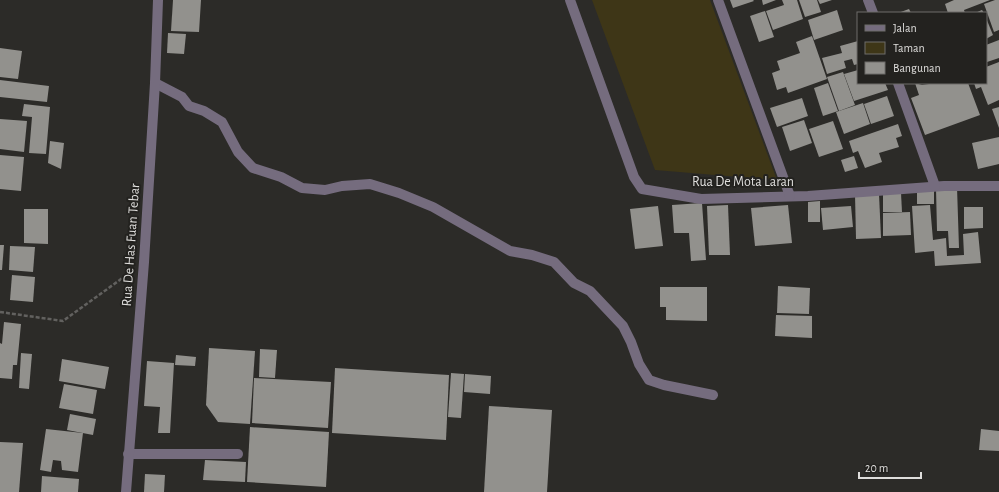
<svg xmlns="http://www.w3.org/2000/svg" width="999" height="492" viewBox="0 0 999 492" font-family="'Alegreya Sans',sans-serif">
	<style>
		.green { fill: #3e3617 }
		.building { fill: #92918d }
		.lines { fill: none; stroke-linecap: round; stroke-linejoin: round }
		.path { stroke: #62615f; stroke-width: 2.5; stroke-dasharray: 4 2; stroke-linecap: butt }
		.minor { stroke: #756c7e; stroke-width: 10 }
		.labels { text-anchor: middle; dominant-baseline: central; stroke-width: 4; stroke-linejoin: round; paint-order: stroke }
		.street-label { font-size: 14px; fill: #dfdedc; stroke: #23221f }
	</style>
	<rect width="100%" height="100%" fill="#2c2b28"/>
	<polygon class="green" points="592,0 710,0 777,180 655,170"/>
	<g class="building">
		<polygon points="173,0 201,0 199,32 171,31"/>
		<polygon points="730,0 753,0 754,1 733,8"/>
		<polygon points="762,0 776,0 763,5"/>
		<polygon points="782,0 797,0 803,19 773,30 766,11 784,5"/>
		<polygon points="799,0 817,0 821,12 805,17"/>
		<polygon points="818,0 832,0 820,4"/>
		<polygon points="954,0 990,0 964,10 965,13 948,13 945,4"/>
		<polygon points="995,0 999,0 999,30 994,32 984,4"/>
		<polygon points="909,9 911,13 898,13"/>
		<polygon points="837,10 843,30 814,40 808,20"/>
		<polygon points="982,10 984,13 975,13"/>
		<polygon points="765,11 774,37 759,42 750,16"/>
		<polygon points="986,18 993,35 986,39"/>
		<polygon points="168,33 186,34 184,54 167,53"/>
		<polygon points="812,36 827,79 788,93 786,87 777,90 772,73 780,70 777,61 800,53 796,42"/>
		<polygon points="999,40 999,58 987,62 986,45"/>
		<polygon points="858,41 858,64 854,65 852,59 844,61 846,68 827,74 822,58 842,53 840,46"/>
		<polygon points="0,48 22,51 18,79 0,77"/>
		<polygon points="999,62 999,100 988,105 981,87 976,89 974,83 986,83 986,67"/>
		<polygon points="858,70 858,83 885,83 888,90 854,101 844,74"/>
		<polygon points="843,72 855,105 839,111 827,77"/>
		<polygon points="0,80 49,86 47,102 0,97"/>
		<polygon points="828,83 838,111 823,116 814,88"/>
		<polygon points="915,83 922,85 936,83 968,83 980,115 925,135 911,98 919,95"/>
		<polygon points="887,96 894,116 871,124 864,104"/>
		<polygon points="802,98 808,116 777,127 770,108"/>
		<polygon points="863,103 870,124 844,134 836,112"/>
		<polygon points="24,104 50,107 46,154 29,153 32,117 22,116"/>
		<polygon points="999,107 999,128 992,109"/>
		<polygon points="0,119 27,121 24,152 0,149"/>
		<polygon points="804,120 812,143 790,151 782,127"/>
		<polygon points="833,121 843,149 819,157 809,129"/>
		<polygon points="898,124 902,136 896,138 899,147 879,153 882,162 865,168 858,151 853,153 849,141"/>
		<polygon points="999,137 999,164 978,169 972,143"/>
		<polygon points="50,141 64,143 61,169 48,163"/>
		<polygon points="0,155 24,157 21,191 0,189"/>
		<polygon points="854,156 858,168 845,172 841,160"/>
		<polygon points="957,187 959,248 949,248 948,231 937,231 936,188"/>
		<rect x="917" y="188" width="17" height="16"/>
		<polygon points="901,193 902,212 883,212 883,194"/>
		<polygon points="855,194 879,194 881,238 856,239"/>
		<polygon points="820,201 820,222 808,222 808,202"/>
		<polygon points="702,203 706,260 691,261 689,233 674,233 672,205"/>
		<polygon points="728,205 730,255 709,255 707,206"/>
		<polygon points="788,205 792,243 755,246 751,208"/>
		<polygon points="930,205 933,240 946,238 947,256 964,255 963,234 978,232 981,263 935,266 934,251 915,253 912,206"/>
		<polygon points="658,206 663,246 635,249 630,209"/>
		<polygon points="851,206 853,227 823,230 821,208"/>
		<polygon points="964,207 983,207 983,228 964,229"/>
		<polygon points="24,209 48,209 48,244 24,243"/>
		<polygon points="910,212 911,235 883,236 883,213"/>
		<polygon points="0,245 4,245 2,270 0,270"/>
		<polygon points="10,246 35,247 33,272 9,270"/>
		<polygon points="12,275 35,277 33,302 10,300"/>
		<polygon points="778,286 810,288 809,314 777,313"/>
		<polygon points="660,287 707,287 707,321 666,320 666,307 660,307"/>
		<polygon points="776,315 812,316 812,338 775,336"/>
		<polygon points="4,322 21,324 17,365 13,365 12,379 0,378 0,343 2,344"/>
		<polygon points="209,348 255,351 250,424 218,422 206,405"/>
		<polygon points="260,349 277,350 275,378 259,377"/>
		<polygon points="21,353 32,354 29,389 19,388"/>
		<polygon points="176,355 196,357 195,366 175,365"/>
		<polygon points="62,359 109,367 105,389 59,381"/>
		<polygon points="147,361 174,363 170,433 158,433 160,407 144,406"/>
		<polygon points="335,368 449,375 446,440 332,433"/>
		<polygon points="451,373 464,374 461,418 448,417"/>
		<polygon points="465,374 491,376 490,394 464,392"/>
		<polygon points="254,378 331,382 328,428 252,423"/>
		<polygon points="64,384 97,390 93,414 59,408"/>
		<polygon points="489,406 552,410 547,492 484,492"/>
		<polygon points="70,414 96,419 93,435 67,430"/>
		<polygon points="250,427 329,432 326,487 247,482"/>
		<polygon points="46,429 83,433 78,472 62,470 61,461 53,460 51,472 40,470"/>
		<polygon points="981,429 999,431 999,451 979,450"/>
		<polygon points="0,442 23,443 19,492 0,492"/>
		<polygon points="205,460 246,462 245,482 203,480"/>
		<polygon points="145,474 165,475 164,492 144,492"/>
		<polygon points="42,476 79,479 78,492 41,492"/>
	</g>
	<g class="lines">
		<polyline class="path" points="0,312 63,321 128,274"/>
		<g class="minor">
			<polyline points="570,0 634,177 642,189 701,199 808,196 944,186 999,186"/>
			<polyline points="718,0 790,196"/>
			<polyline points="868,0 873,13"/>
			<polyline points="155,83 182,97 189,106 204,111 222,122 238,152 253,168 281,177 302,188 325,190 342,186 370,184 399,193 433,207 510,251 532,255 554,262 574,283 590,291 623,326 631,342 639,364 649,380 664,385 713,395"/>
			<polyline points="898,83 935,186"/>
			<polyline points="128,454 238,454"/>
			<polyline points="126,492 144,262 155,83 158,0"/>
		</g>
	</g>
	<g class="labels">
		<g class="street-label">
			<text x="743" y="182">Rua De Mota Laran</text>
			<text transform="translate(131 245) rotate(-86)">Rua De Has Fuan Tebar</text>
		</g>
	</g>
	<rect x="857" y="12" width="130" height="72" fill="#23221f" stroke="#6e6d6b"/>
	<rect x="865" y="25" width="20" height="6" fill="#756c7e" stroke="#6e6d6b"/>
	<text x="893" y="32" font-size="12" fill="#dfdedc">Jalan</text>
	<rect x="865" y="42" width="20" height="12" fill="#3e3617" stroke="#6e6d6b"/>
	<text x="893" y="52" font-size="12" fill="#dfdedc">Taman</text>
	<rect x="865" y="62" width="20" height="12" fill="#92918d" stroke="#6e6d6b"/>
	<text x="893" y="72" font-size="12" fill="#dfdedc">Bangunan</text>
	<path d="M859 472v6h62v-6" fill="none" stroke="#dfdedc" stroke-width="2"/>
	<text x="865" y="472" font-size="12" fill="#dfdedc" stroke="#23221f" stroke-width="3" paint-order="stroke">20 m</text>
</svg>
